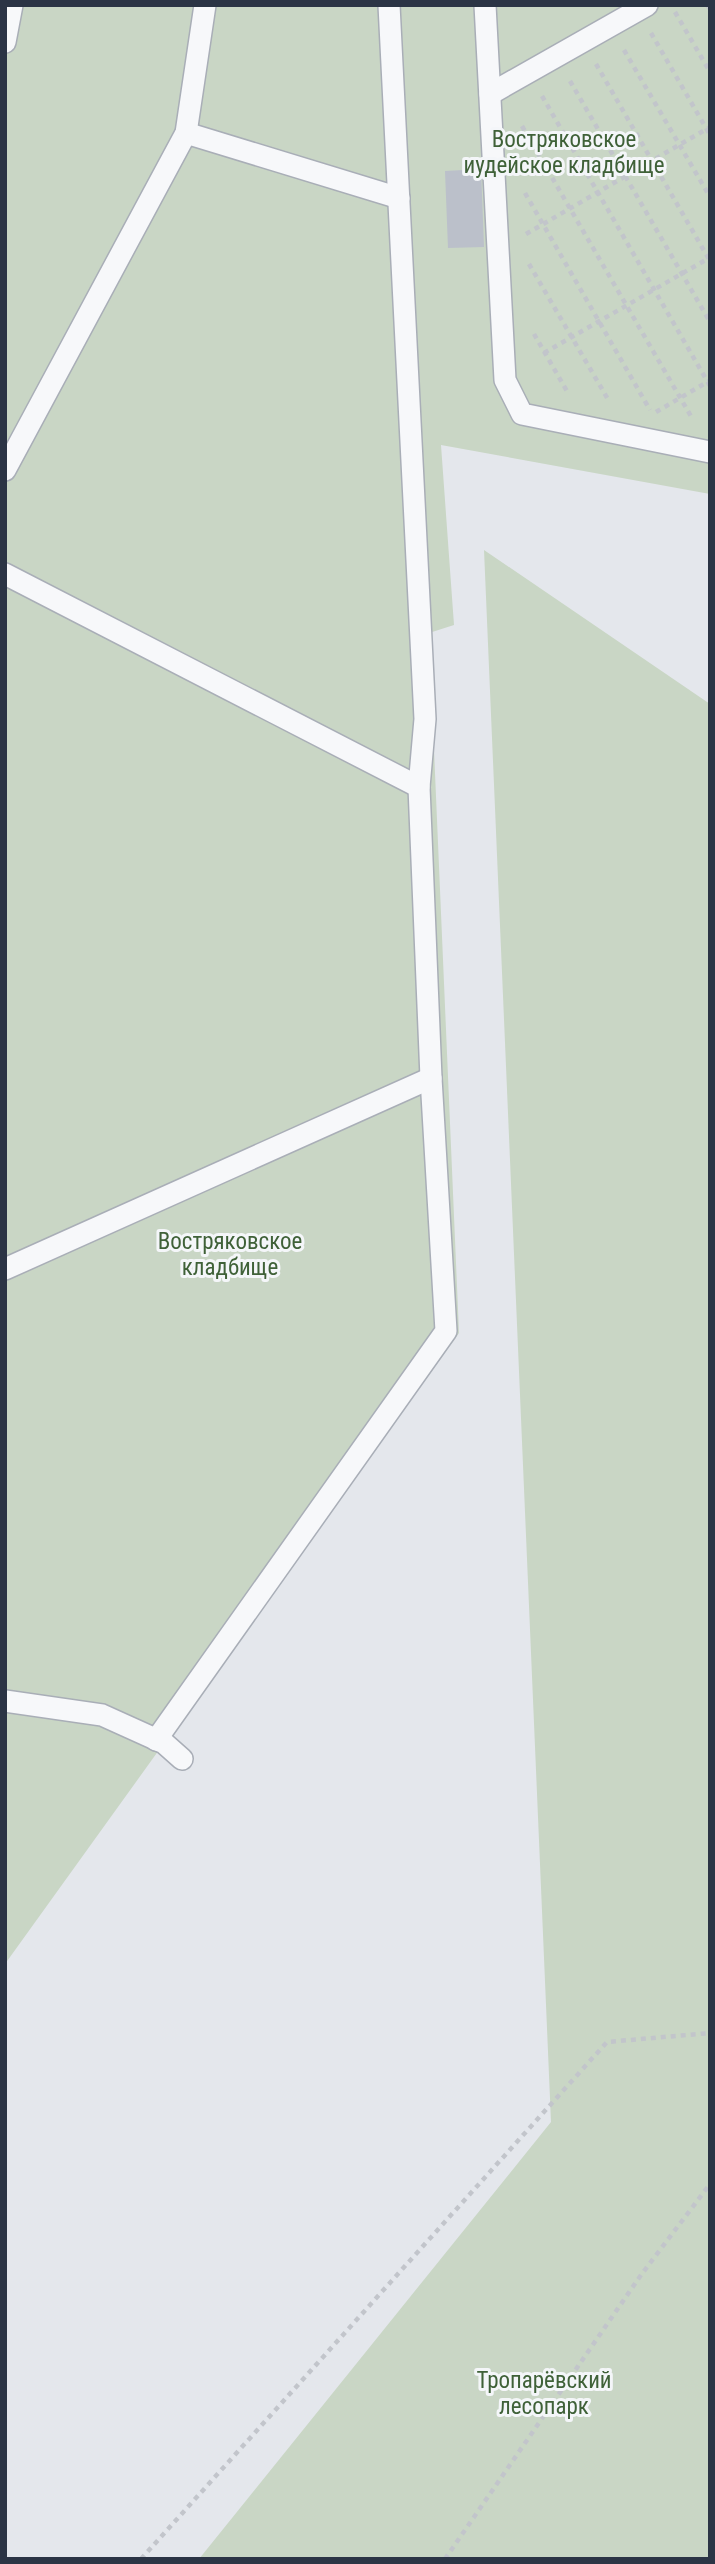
<svg xmlns="http://www.w3.org/2000/svg" width="715" height="2564" viewBox="0 0 715 2564" font-family="'Roboto Condensed',sans-serif">
	<style>
		.green { fill: #c9d6c5 }
		.building { fill: #bbc0ca }
		.lines { fill: none; stroke-linecap: round; stroke-linejoin: round }
		.service-casing { stroke: #a9aeb7; stroke-width: 24 }
		.path { stroke: #c2c5cb; stroke-width: 4.5; stroke-dasharray: 5 5; stroke-linecap: butt }
		.service { stroke: #f7f8fa; stroke-width: 21 }
		.labels { text-anchor: middle; dominant-baseline: central; stroke-width: 6; stroke-linejoin: round; paint-order: stroke }
		.park-label { font-size: 23px; fill: #3f6138; stroke: #f4f6f9 }
	</style>
	<rect width="100%" height="100%" fill="#e4e7ec"/>
	<g class="green">
		<polygon points="5,5 710,5 710,494 441,445 454,625 429,633 459,1333 5,1964"/>
		<polygon points="484,550 710,704 710,2559 199,2559 551,2122"/>
	</g>
	<polygon class="building" points="481,169 484,247 448,248 445,171"/>
	<g class="lines">
		<defs>
			<g id="service">
				<polyline points="485,5 505,380 522,414 710,452"/>
				<polyline points="5,42 12,5"/>
				<polyline points="490,94 647,5"/>
				<polyline points="186,133 399,198"/>
				<polyline points="5,470 186,133 205,5"/>
				<polyline points="5,574 419,787"/>
				<polyline points="5,1269 431,1078"/>
				<polyline points="5,1701 102,1715 164,1743 182,1759"/>
				<polyline points="156,1740 446,1331 431,1078 419,787 425,719 389,5"/>
			</g>
		</defs>
		<use href="#service" class="service-casing"/>
		<g class="path">
			<polyline points="707,5 710,9"/>
			<polyline points="675,12 710,72"/>
			<polyline points="651,33 710,135"/>
			<polyline points="624,50 710,197"/>
			<polyline points="596,64 710,261"/>
			<polyline points="570,81 710,322"/>
			<polyline points="542,96 710,386"/>
			<polyline points="522,126 692,418"/>
			<polyline points="525,193 650,410"/>
			<polyline points="526,234 710,127"/>
			<polyline points="529,264 609,401"/>
			<polyline points="534,334 568,393"/>
			<polyline points="544,353 709,258"/>
			<polyline points="656,412 709,381"/>
			<polyline points="141,2559 607,2042 710,2033"/>
			<polyline points="445,2559 641,2275 710,2184"/>
		</g>
		<use href="#service" class="service"/>
	</g>
	<g class="labels">
		<g class="park-label">
			<text x="564" y="139">Востряковское<tspan x="564" dy="26">иудейское кладбище</tspan></text>
			<text x="230" y="1241">Востряковское<tspan x="230" dy="26">кладбище</tspan></text>
			<text x="544" y="2380">Тропарёвский<tspan x="544" dy="26">лесопарк</tspan></text>
		</g>
	</g>
	<rect width="715" height="2564" fill="none" stroke="#2b3445" stroke-width="14"/>
</svg>
